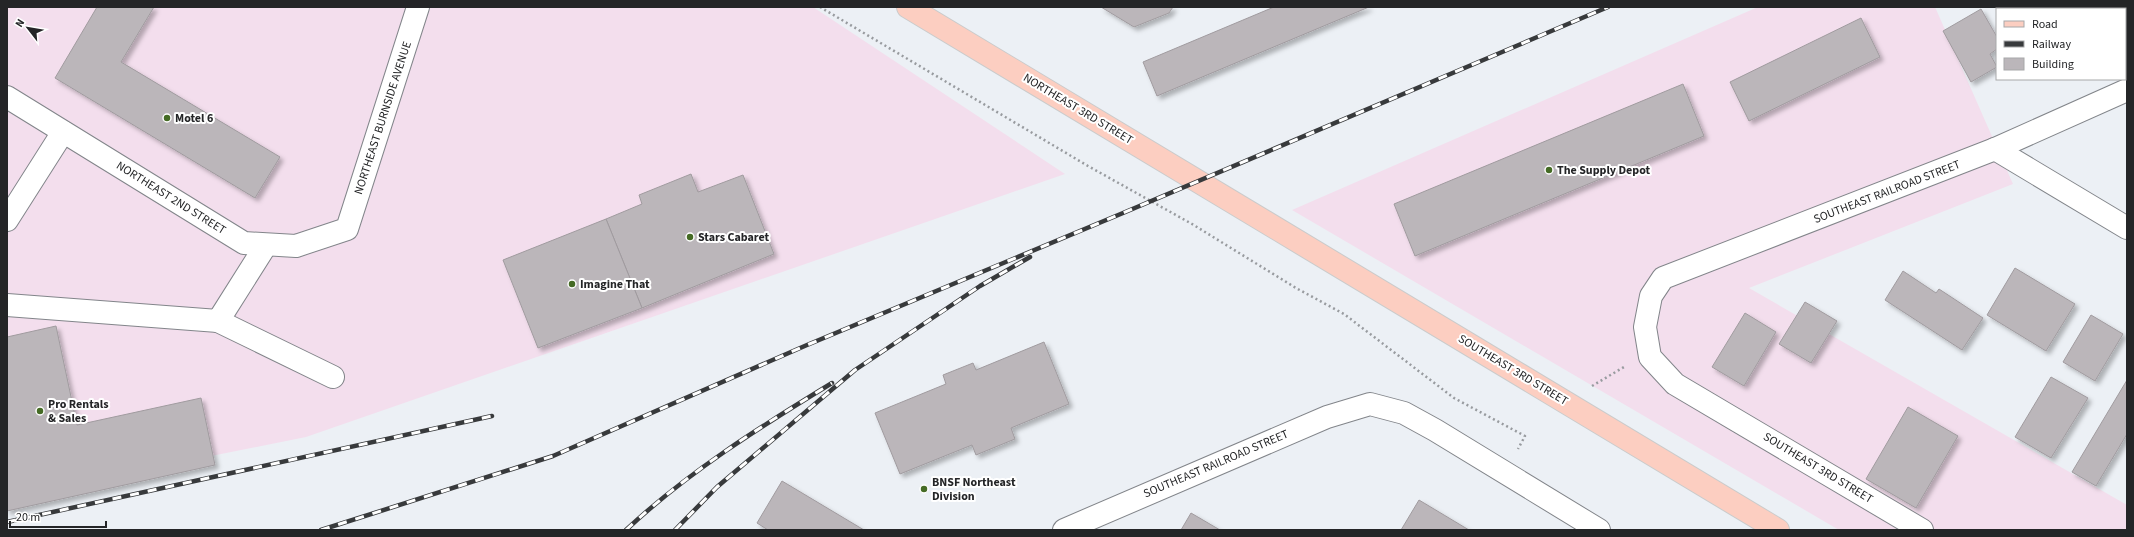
<svg xmlns="http://www.w3.org/2000/svg" width="2134" height="537" viewBox="0 0 2134 537" font-family="'Source Sans 3',sans-serif">
	<style>
		.commercial { fill: #f3deed }
		.building { fill: #bbb6ba; stroke: #a09b9f; filter: url(#shadow) }
		.lines { fill: none; stroke-linecap: round; stroke-linejoin: round }
		.minor-casing { stroke: #82858a; stroke-width: 24 }
		.major-casing { stroke: #cacbcb; stroke-width: 24 }
		.path { stroke: #989b9f; stroke-width: 2.5; stroke-dasharray: 2 3; stroke-linecap: butt }
		.minor { stroke: #fff; stroke-width: 22 }
		.major { stroke: #fccec1; stroke-width: 22 }
		.rail-casing { stroke: #383a3c; stroke-width: 4.5 }
		.rail { stroke: #fff; stroke-width: 3; stroke-dasharray: 9; stroke-linecap: butt }
		.poi-dot { fill: #456b25; stroke: #fff; stroke-width: 1.5 }
		.labels { text-anchor: middle; dominant-baseline: central; stroke-width: 4; stroke-linejoin: round; paint-order: stroke }
		.street-label { font-size: 12px; fill: #242527; stroke: #fff }
		.poi-label { font-size: 12px; font-weight: bold; fill: #242527; stroke: #fff; text-anchor: start }
	</style>
	<defs>
		<filter id="shadow"><feDropShadow dx="3.5" dy="3.5" stdDeviation="2" flood-color="#0004"/></filter>
	</defs>
	<rect width="100%" height="100%" fill="#ecf0f5"/>
	<g class="commercial">
		<polygon points="7,7 813,7 1065,174 306,437 7,497"/>
		<polygon points="1758,7 1935,7 2013,184 1749,288 2127,505 2127,530 1839,530 1292,210"/>
	</g>
	<g class="building">
		<polygon points="97,7 154,7 121,62 280,157 255,198 55,78"/>
		<polygon points="1101,7 1173,7 1169,13 1134,27"/>
		<polygon points="1274,7 1369,7 1157,96 1143,62"/>
		<polygon points="1981,9 1997,37 1997,49 1990,54 1997,67 1971,82 1943,31"/>
		<polygon points="1861,18 1880,57 1749,121 1730,82"/>
		<polygon points="1683,84 1704,136 1415,256 1394,204"/>
		<polygon points="691,174 698,192 743,175 774,254 642,308 606,219 642,204 639,195"/>
		<polygon points="606,219 642,308 538,348 503,260"/>
		<polygon points="2015,268 2075,304 2046,351 1987,315"/>
		<polygon points="1903,271 1936,293 1939,289 1983,318 1962,350 1885,300"/>
		<polygon points="1805,302 1837,321 1811,363 1779,344"/>
		<polygon points="1745,313 1776,332 1744,386 1712,367"/>
		<polygon points="2091,315 2123,334 2095,381 2063,362"/>
		<polygon points="56,326 77,425 201,398 215,465 7,511 7,337"/>
		<polygon points="1044,342 1069,404 1011,428 1015,439 976,455 972,445 900,474 875,413 946,384 943,375 973,363 976,370"/>
		<polygon points="2051,377 2088,398 2051,458 2015,437"/>
		<polygon points="2127,380 2127,434 2096,486 2072,472"/>
		<polygon points="1908,407 1958,436 1916,508 1866,479"/>
		<polygon points="782,481 864,530 768,530 757,523"/>
		<polygon points="1419,500 1469,530 1401,530"/>
		<polygon points="1191,513 1220,530 1181,530"/>
	</g>
	<g class="lines">
		<defs>
			<g id="minor">
				<polyline points="7,97 244,243 296,246 347,229 418,7"/>
				<polyline points="1995,149 2127,228"/>
				<polyline points="7,220 63,132"/>
				<polyline points="7,305 218,321 266,245"/>
				<polyline points="218,321 333,377"/>
				<polyline points="1064,530 1327,417 1370,404 1404,413 1435,430 1599,530"/>
				<polyline points="1922,530 1675,384 1650,357 1645,327 1651,296 1663,278 1995,149 2127,90"/>
			</g>
			<polyline id="major" points="908,7 1778,530"/>
		</defs>
		<use href="#minor" class="minor-casing"/>
		<use href="#major" class="major-casing"/>
		<g class="path">
			<polyline points="820,7 1088,166 1192,224 1296,288 1344,314 1454,398 1525,436 1518,449"/>
			<polyline points="1592,386 1624,367"/>
		</g>
		<use href="#minor" class="minor"/>
		<use href="#major" class="major"/>
		<defs>
			<g id="rail">
				<polyline points="7,522 492,416"/>
				<polyline points="321,530 553,456 807,345 1123,213 1608,7"/>
				<path d="M 626,530 C 688,472 760,427 832,383"/>
				<polyline points="675,530 717,487 855,370 980,286 1030,257"/>
			</g>
		</defs>
		<use href="#rail" class="rail-casing"/>
		<use href="#rail" class="rail"/>
	</g>
	<g class="poi-dot">
		<circle cx="167" cy="118" r="4"/>
		<circle cx="1549" cy="170" r="4"/>
		<circle cx="690" cy="237" r="4"/>
		<circle cx="572" cy="284" r="4"/>
		<circle cx="40" cy="411" r="4"/>
		<circle cx="924" cy="489" r="4"/>
	</g>
	<g class="labels">
		<g class="street-label">
			<text transform="translate(1078 109) rotate(31)">NORTHEAST 3RD STREET</text>
			<text transform="translate(383 118) rotate(-72)">NORTHEAST BURNSIDE AVENUE</text>
			<text transform="translate(1887 192) rotate(-21)">SOUTHEAST RAILROAD STREET</text>
			<text transform="translate(171 198) rotate(32)">NORTHEAST 2ND STREET</text>
			<text transform="translate(1513 370) rotate(31)">SOUTHEAST 3RD STREET</text>
			<text transform="translate(1216 464) rotate(-23)">SOUTHEAST RAILROAD STREET</text>
			<text transform="translate(1818 468) rotate(31)">SOUTHEAST 3RD STREET</text>
		</g>
		<g class="poi-label">
			<text x="175" y="118">Motel 6</text>
			<text x="1557" y="170">The Supply Depot</text>
			<text x="698" y="237">Stars Cabaret</text>
			<text x="580" y="284">Imagine That</text>
			<text x="48" y="404">Pro Rentals<tspan x="48" dy="14">&amp; Sales</tspan></text>
			<text x="932" y="482">BNSF Northeast<tspan x="932" dy="14">Division</tspan></text>
		</g>
	</g>
	<rect width="2134" height="537" fill="none" stroke="#242527" stroke-width="16"/>
	<rect x="1996" y="8" width="130" height="72" fill="#ffffff" stroke="#a7a8a9"/>
	<rect x="2004" y="21" width="20" height="6" fill="#fccec1" stroke="#a7a8a9"/>
	<text x="2032" y="28" font-size="12" fill="#242527">Road</text>
	<rect x="2004" y="41" width="20" height="6" fill="#383a3c" stroke="#a7a8a9"/>
	<text x="2032" y="48" font-size="12" fill="#242527">Railway</text>
	<rect x="2004" y="58" width="20" height="12" fill="#bbb6ba" stroke="#a7a8a9"/>
	<text x="2032" y="68" font-size="12" fill="#242527">Building</text>
	<g transform="translate(28 28) rotate(301)" stroke="#ffffff" stroke-width="3" paint-order="stroke">
	<path d="M0-3L7 15L0 10L-7 15Z" fill="#242527"/>
	<text y="-6" font-size="11" font-weight="bold" text-anchor="middle" fill="#242527">N</text>
	</g>
	<path d="M10 521v6h96v-6" fill="none" stroke="#242527" stroke-width="2"/>
	<text x="16" y="521" font-size="12" fill="#242527" stroke="#ffffff" stroke-width="3" paint-order="stroke">20 m</text>
</svg>
